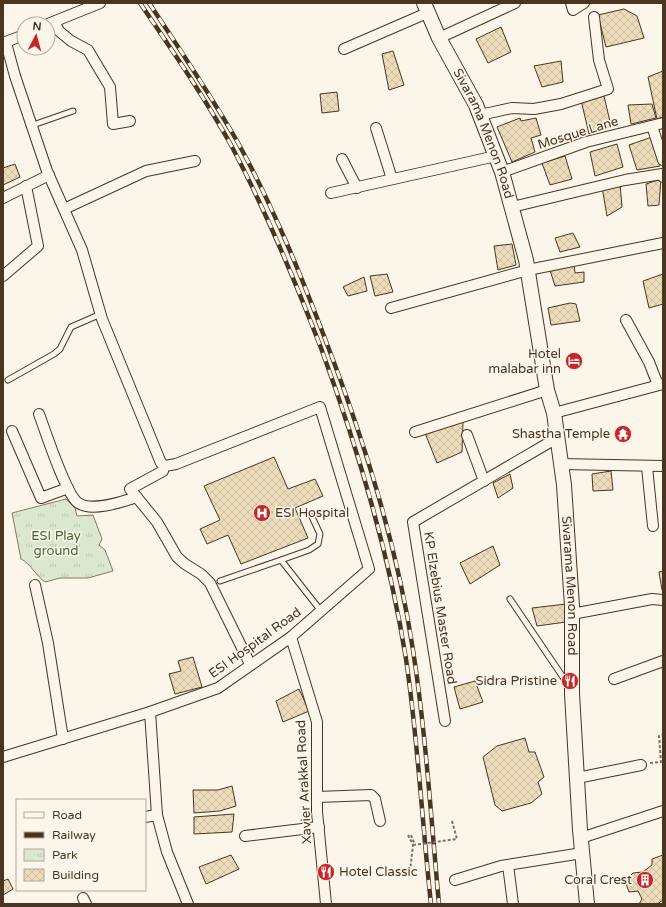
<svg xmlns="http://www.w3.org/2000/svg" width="666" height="907" viewBox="0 0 666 907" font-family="'Varela Round',sans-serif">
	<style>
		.park { fill: url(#park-tufts); stroke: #887966 }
		.building { fill: url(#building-cross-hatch); stroke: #4a3520 }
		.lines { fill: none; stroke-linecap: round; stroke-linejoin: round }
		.lane-casing { stroke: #4a3520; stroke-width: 7 }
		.street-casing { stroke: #4a3520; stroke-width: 12 }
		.secondary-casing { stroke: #4a3520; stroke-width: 16 }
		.path { stroke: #7f6f5c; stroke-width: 2; stroke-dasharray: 3 2; stroke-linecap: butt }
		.lane { stroke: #fbf6e9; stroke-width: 5 }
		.street { stroke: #fbf6e9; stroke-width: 10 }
		.secondary { stroke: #fbf6e9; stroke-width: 14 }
		.rail-casing { stroke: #4a3520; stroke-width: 4.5 }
		.rail { stroke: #fbf6e9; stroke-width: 3; stroke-dasharray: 9; stroke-linecap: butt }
		.path-bridge { stroke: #7f6f5c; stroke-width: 2; stroke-dasharray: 3 2; stroke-linecap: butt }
		.labels { text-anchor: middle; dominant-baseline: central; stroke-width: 3; stroke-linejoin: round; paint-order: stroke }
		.street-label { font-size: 13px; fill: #4a3520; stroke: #fbf6e9 }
		.poi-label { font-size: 13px; fill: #4a3520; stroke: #fbf6e9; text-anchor: end }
		.park-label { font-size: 13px; fill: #436837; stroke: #fbf6e9 }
	</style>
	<defs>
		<pattern id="park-tufts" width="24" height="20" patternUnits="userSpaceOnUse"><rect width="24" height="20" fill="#dce7d0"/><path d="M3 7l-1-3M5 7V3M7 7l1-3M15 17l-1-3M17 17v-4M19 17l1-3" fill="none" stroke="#bec7b2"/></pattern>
		<pattern id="building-cross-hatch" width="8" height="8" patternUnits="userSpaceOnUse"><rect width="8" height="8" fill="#ecdcbc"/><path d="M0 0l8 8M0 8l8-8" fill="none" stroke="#ccbda1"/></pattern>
	</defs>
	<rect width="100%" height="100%" fill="#fbf6e9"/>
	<path class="park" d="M 66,499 L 75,508 L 77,516 L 93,515 L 102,539 L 99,545 L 105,550 L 113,571 L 88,578 L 60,578 L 45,582 C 36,576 30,563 21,559 L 12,513 Z"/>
	<g class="building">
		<polygon points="624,9 637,16 644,38 606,47 598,15"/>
		<polygon points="501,27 511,52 488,63 476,39"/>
		<polygon points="393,51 404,85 389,90 382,54"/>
		<polygon points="561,61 563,82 542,87 534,66"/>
		<polygon points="663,71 663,117 657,119 648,77"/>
		<polygon points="337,92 339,111 322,113 320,94"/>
		<polygon points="604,96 611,126 589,134 581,100"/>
		<polygon points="652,104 656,118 631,124 628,105"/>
		<polygon points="520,118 521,121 536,118 541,135 531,138 535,152 512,162 497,127"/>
		<polygon points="652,137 660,166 637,170 629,145"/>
		<polygon points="617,144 623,167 595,176 590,152"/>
		<polygon points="565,156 572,179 550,185 542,163"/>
		<polygon points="15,164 20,177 3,185 3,168"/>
		<polygon points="661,179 659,205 648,206 646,184"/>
		<polygon points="620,184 622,207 607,216 602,187"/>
		<polygon points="573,233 580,247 560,252 555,238"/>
		<polygon points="512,244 516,265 498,270 494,246"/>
		<polygon points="574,264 575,273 584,272 584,282 555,286 549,267"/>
		<polygon points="387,274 393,292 375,296 370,276"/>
		<polygon points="663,274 663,304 649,308 643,281"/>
		<polygon points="364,277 367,291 348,296 343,287"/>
		<polygon points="570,303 576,304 580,321 551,325 548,308"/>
		<polygon points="463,421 462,452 437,463 425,433"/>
		<polygon points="274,457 288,489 315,479 323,496 295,508 308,538 241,564 228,535 207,544 200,529 220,520 204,486"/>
		<polygon points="611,471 613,490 593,491 592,474"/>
		<polygon points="510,474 513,488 498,498 493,483"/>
		<polygon points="493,546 500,565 470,584 460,563"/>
		<polygon points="663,571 663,590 662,590 659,572"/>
		<polygon points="566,604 566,622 537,626 532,608"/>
		<polygon points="193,657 202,687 175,694 169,674 181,671 178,661"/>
		<polygon points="475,681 483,702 460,709 454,687"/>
		<polygon points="299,689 309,711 283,722 276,701"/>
		<polygon points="525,738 529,752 535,752 544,777 538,782 542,794 531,803 502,811 495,805 483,757 497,746"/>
		<polygon points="232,786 236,806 220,811 194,813 193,790 218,790"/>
		<polygon points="234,814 232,832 194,834 194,817"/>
		<polygon points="231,855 239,869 206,884 199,867"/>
		<polygon points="663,855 663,900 657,904 639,904 642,899 638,891 629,892 625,881 633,873 643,872 652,865 652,859"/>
		<polygon points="8,879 13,889 3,895 3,881"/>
	</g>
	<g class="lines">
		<defs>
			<g id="lane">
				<polyline points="33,125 73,111"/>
				<polyline points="8,380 54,354 60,349 71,327 101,314"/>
				<polyline points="312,517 320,534 318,544 309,550 281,560 321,611"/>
				<polyline points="220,581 281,560"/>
				<polyline points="510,599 569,686"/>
			</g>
			<g id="street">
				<polyline points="571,3 573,10 584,3"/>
				<polyline points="54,22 59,31 71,41 88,50 110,87 113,124 130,121"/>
				<polyline points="48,24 100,3"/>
				<polyline points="439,38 515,3"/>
				<polyline points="3,43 24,35"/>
				<polyline points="344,49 427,13"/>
				<polyline points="480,115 512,108 534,109 561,104 608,89 599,60 594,17"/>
				<polyline points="652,126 663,160"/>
				<polyline points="376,128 392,179"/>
				<polyline points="342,159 357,188"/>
				<polyline points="502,172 586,142 663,123"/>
				<polyline points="331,193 496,156"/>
				<polyline points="3,198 49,175"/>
				<polyline points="512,207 625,180 662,174 663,177"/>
				<polyline points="64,209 146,171 195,161"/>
				<polyline points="3,276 38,246 26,186"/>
				<polyline points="391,308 528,270 663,243"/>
				<polyline points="626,320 649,362 658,385"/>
				<polyline points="554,413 663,384"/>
				<path d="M 39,414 C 45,430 65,492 77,502 C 90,513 122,502 137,497"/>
				<polyline points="12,431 41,498 68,488"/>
				<polyline points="415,432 547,390"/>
				<polyline points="467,435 484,481"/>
				<polyline points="561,464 663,466"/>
				<polyline points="647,467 653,526"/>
				<polyline points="163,471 130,489 157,522 177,557 185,564 201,574 210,583 250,664"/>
				<polyline points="35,585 48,643 63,739"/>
				<polyline points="572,614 652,599 663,600"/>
				<polyline points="291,637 317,722 317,812 326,904"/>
				<polyline points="614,679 663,661"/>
				<polyline points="150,712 157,815 167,852 188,904"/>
				<polyline points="445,721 413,522 557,438"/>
				<polyline points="3,757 150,712 218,688 291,637 369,569 320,407 176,464 165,466 161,463 102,319 82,250 47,171 15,76 6,43"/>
				<polyline points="577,778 641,765"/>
				<polyline points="317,797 371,795 375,799 380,821"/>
				<polyline points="145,817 157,815"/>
				<polyline points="245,836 319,827"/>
				<polyline points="581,838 663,811"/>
				<polyline points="508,865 513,904"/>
				<polyline points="455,880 501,866 582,853"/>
				<polyline points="83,898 86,904"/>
			</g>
			<g id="secondary">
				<path id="s1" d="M 424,3 L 439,38 L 476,105 L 502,172 L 526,260 L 547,390 L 554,413 L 564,485 L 572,606 L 572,694 L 580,830 L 587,904"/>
			</g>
		</defs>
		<use href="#lane" class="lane-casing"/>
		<use href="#street" class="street-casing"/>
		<use href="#secondary" class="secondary-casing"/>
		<g class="path">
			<polyline points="650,763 661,762 659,736 663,735"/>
			<polyline points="452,821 457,839"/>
			<polyline points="408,835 413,845 410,871"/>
			<polyline points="411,835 415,845"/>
		</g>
		<use href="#lane" class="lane"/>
		<use href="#street" class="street"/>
		<use href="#secondary" class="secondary"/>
		<defs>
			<g id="rail">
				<path d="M 140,3 C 171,49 204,96 231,145 C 266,211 294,278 321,348 C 358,449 389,552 406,659 C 418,740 422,822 431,904"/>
				<path d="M 149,3 C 179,48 210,94 237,141 C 273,206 301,275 327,344 C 365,443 397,545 413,650 C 426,734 431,819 439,904"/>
			</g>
		</defs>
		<use href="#rail" class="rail-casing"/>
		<use href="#rail" class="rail"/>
		<polyline class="path-bridge" points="413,845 457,839"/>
	</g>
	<defs>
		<symbol id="hotel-disc" viewBox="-11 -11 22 22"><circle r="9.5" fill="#c62828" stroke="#fbf6e9"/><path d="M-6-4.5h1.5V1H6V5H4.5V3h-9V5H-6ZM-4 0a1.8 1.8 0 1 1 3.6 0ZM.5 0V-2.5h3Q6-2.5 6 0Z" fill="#fff"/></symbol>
		<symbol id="temple-disc" viewBox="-11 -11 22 22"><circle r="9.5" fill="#c62828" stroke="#fbf6e9"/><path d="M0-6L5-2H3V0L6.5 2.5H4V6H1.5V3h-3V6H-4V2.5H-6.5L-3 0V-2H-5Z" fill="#fff"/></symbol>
		<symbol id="hospital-disc" viewBox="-11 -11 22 22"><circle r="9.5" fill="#c62828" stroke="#fbf6e9"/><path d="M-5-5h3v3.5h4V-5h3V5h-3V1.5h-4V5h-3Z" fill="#fff"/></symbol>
		<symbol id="restaurant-disc" viewBox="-11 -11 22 22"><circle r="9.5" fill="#c62828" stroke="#fbf6e9"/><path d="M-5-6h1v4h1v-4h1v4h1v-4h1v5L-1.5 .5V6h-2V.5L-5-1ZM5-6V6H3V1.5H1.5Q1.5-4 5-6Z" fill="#fff"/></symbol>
		<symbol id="building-disc" viewBox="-11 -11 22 22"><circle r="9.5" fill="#c62828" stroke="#fbf6e9"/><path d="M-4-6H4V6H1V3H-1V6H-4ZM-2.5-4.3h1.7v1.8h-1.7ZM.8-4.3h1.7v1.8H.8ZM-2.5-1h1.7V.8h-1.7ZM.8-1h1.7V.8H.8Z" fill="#fff"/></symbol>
	</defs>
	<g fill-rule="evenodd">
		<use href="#hotel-disc" x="564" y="351" width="20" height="20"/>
		<use href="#temple-disc" x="613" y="424" width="20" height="20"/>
		<use href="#hospital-disc" x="252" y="503" width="20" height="20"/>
		<use href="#restaurant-disc" x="560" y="671" width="20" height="20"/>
		<use href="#restaurant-disc" x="316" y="862" width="20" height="20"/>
		<use href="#building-disc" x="635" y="870" width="20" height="20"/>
	</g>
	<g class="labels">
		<g class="street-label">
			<text transform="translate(578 133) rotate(-17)">Mosque Lane</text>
			<text stroke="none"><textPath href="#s1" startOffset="144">Sivarama Menon Road</textPath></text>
			<text stroke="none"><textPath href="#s1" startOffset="607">Sivarama Menon Road</textPath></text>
			<text transform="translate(440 608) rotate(81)">KP Elzebius Master Road</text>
			<text transform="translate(255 643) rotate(-36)">ESI Hospital Road</text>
			<text transform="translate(304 782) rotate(-93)">Xavier Arakkal Road</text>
		</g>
		<g class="poi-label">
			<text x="561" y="354">Hotel<tspan x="561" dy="15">malabar inn</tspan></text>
			<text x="610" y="434">Shastha Temple</text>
			<text x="275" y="513" text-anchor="start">ESI Hospital</text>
			<text x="557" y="681">Sidra Pristine</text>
			<text x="339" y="872" text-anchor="start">Hotel Classic</text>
			<text x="632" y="880">Coral Crest</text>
		</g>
		<g class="park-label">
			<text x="56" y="536">ESI Play<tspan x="56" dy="15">ground</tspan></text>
		</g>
	</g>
	<rect width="666" height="907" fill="none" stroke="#4a3520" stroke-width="8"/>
	<rect x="16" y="799" width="130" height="92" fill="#fbf6e9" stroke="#b4a999"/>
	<rect x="24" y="812" width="20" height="6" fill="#fbf6e9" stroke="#b4a999"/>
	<text x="52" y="819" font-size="12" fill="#4a3520">Road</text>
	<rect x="24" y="832" width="20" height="6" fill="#4a3520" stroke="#b4a999"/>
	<text x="52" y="839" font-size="12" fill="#4a3520">Railway</text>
	<rect x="24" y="849" width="20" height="12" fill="url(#park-tufts)" stroke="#b4a999"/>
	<text x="52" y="859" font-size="12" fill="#4a3520">Park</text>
	<rect x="24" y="869" width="20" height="12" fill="url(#building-cross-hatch)" stroke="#b4a999"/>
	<text x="52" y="879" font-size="12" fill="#4a3520">Building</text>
	<g transform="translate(36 36) rotate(6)"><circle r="19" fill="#fbf6e9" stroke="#b4a999"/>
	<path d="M0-3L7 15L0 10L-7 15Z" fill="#c62828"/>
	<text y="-6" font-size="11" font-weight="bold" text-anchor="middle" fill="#4a3520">N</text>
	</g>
</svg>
